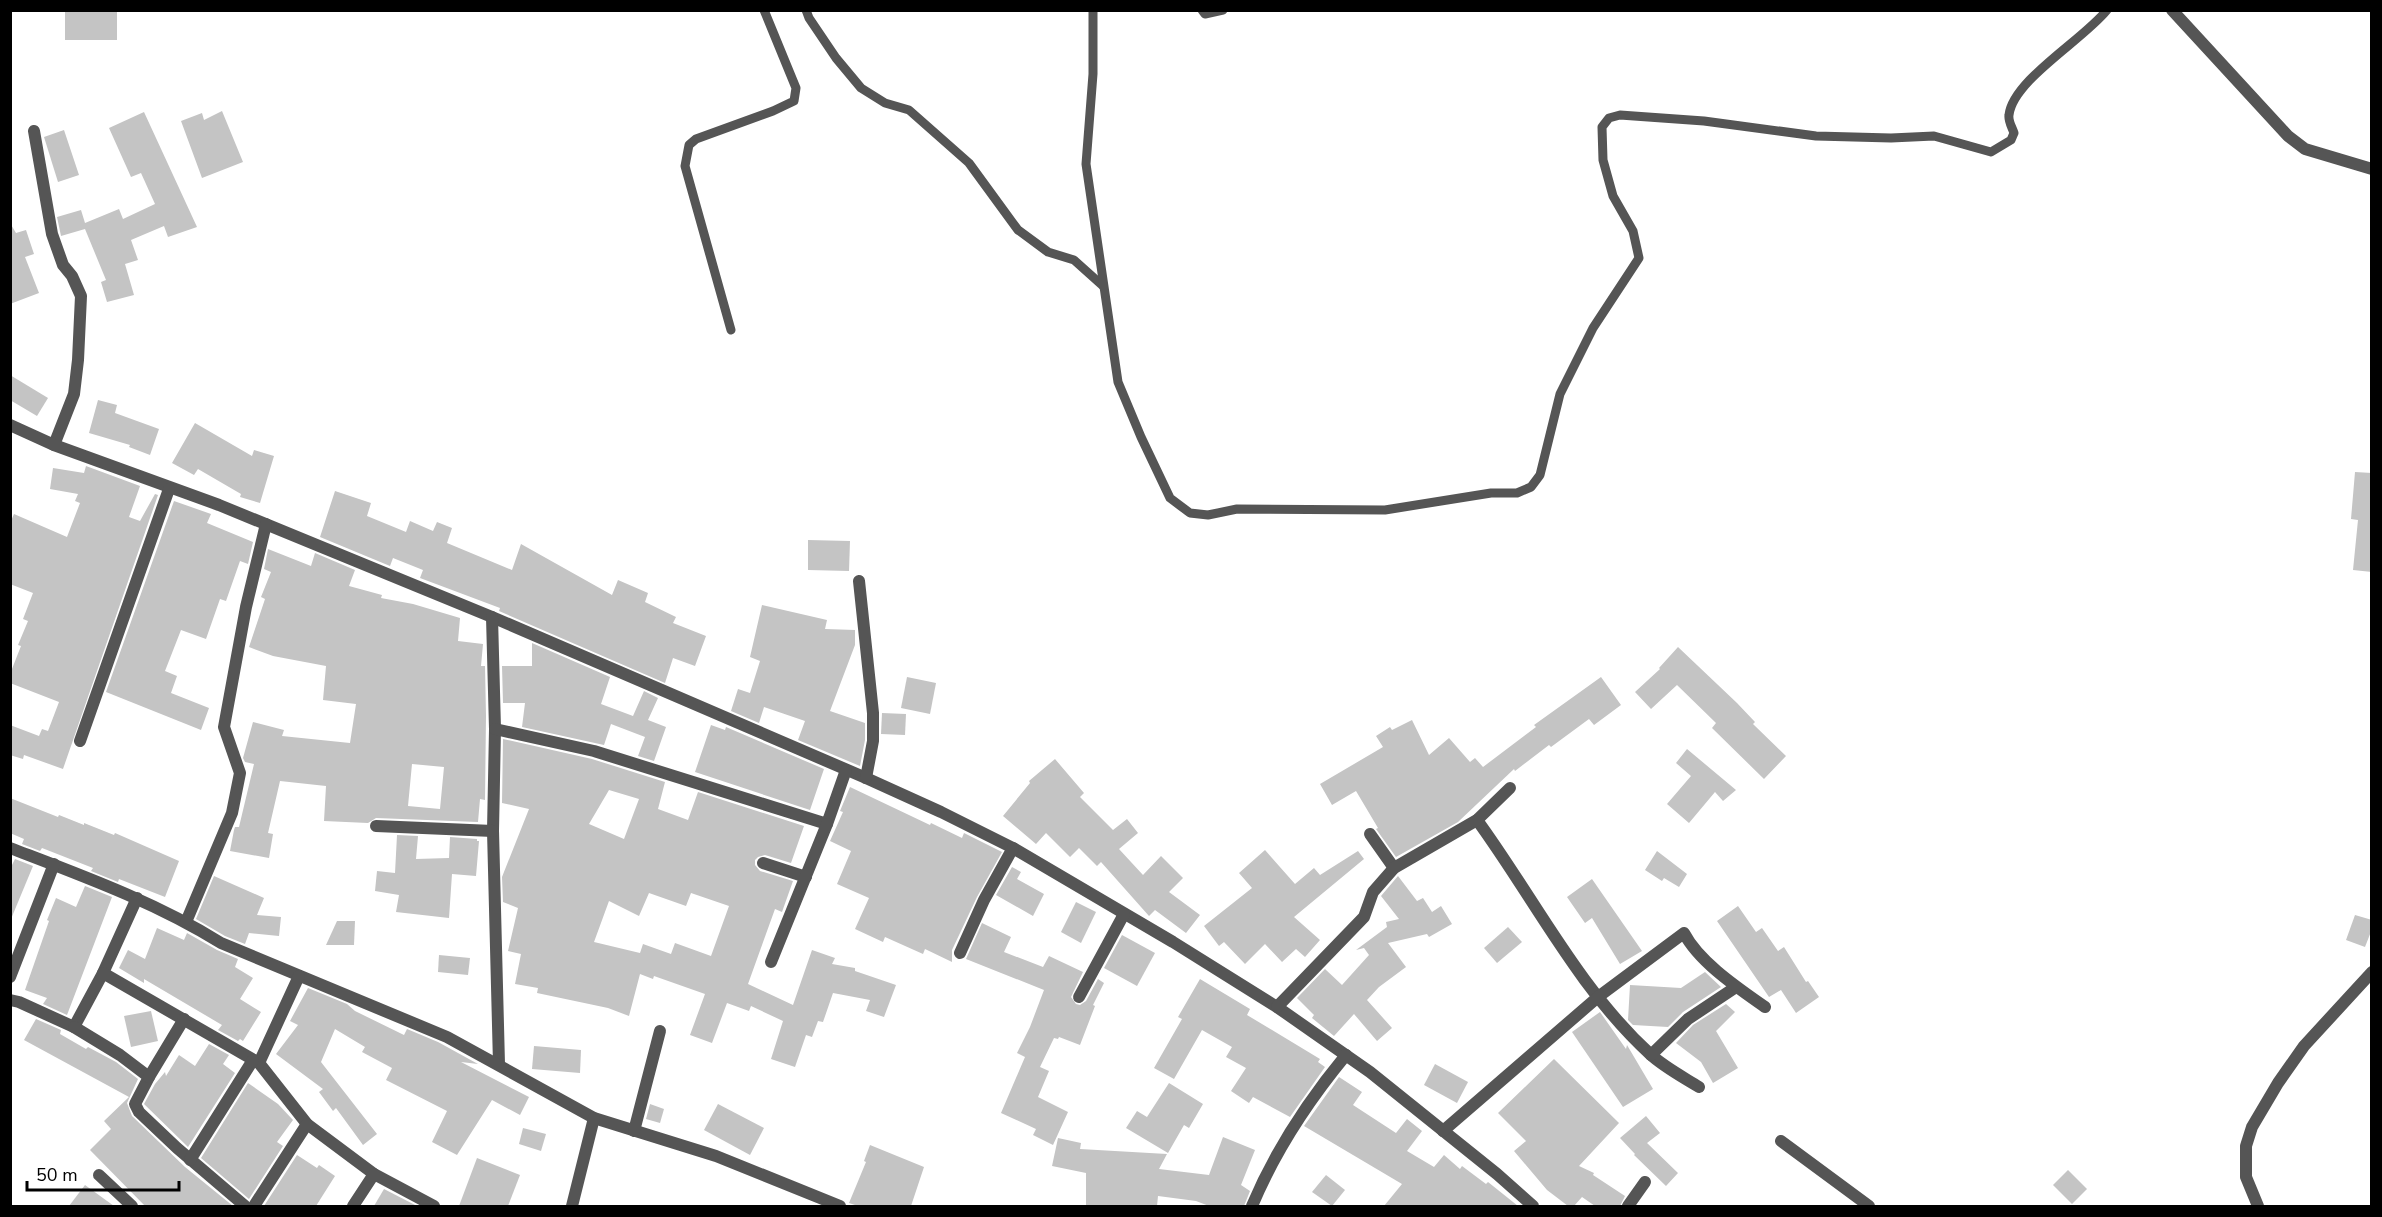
<svg xmlns="http://www.w3.org/2000/svg" width="2382" height="1217" viewBox="0 0 2382 1217" font-family="'Nunito Sans',sans-serif">
	<style>
		.building { fill: #c4c4c4; fill-rule: evenodd }
		.lines { fill: none; stroke-linecap: round; stroke-linejoin: round }
		.lane { stroke: #555; stroke-width: 9 }
		.street { stroke: #555; stroke-width: 12 }
	</style>
	<rect width="100%" height="100%" fill="#fff"/>
	<g class="building">
		<rect x="65" y="10" width="52" height="30"/>
		<polygon points="222,111 243,162 202,178 181,121 202,113 204,120"/>
		<polygon points="144,112 197,227 168,237 164,226 131,240 138,260 125,264 134,295 107,302 101,282 106,280 85,229 61,236 57,217 81,210 85,223 119,209 123,219 155,204 141,173 131,177 109,128"/>
		<polygon points="64,130 79,175 58,182 44,137"/>
		<polygon points="10,223 16,233 26,230 34,254 25,257 39,293 10,304"/>
		<polygon points="10,375 48,398 37,416 10,400"/>
		<polygon points="98,400 117,405 115,413 159,429 150,455 129,447 130,445 89,433"/>
		<polygon points="195,423 252,456 254,450 274,456 260,503 240,497 241,494 198,469 194,475 172,463"/>
		<polygon points="86,466 140,486 129,517 140,521 155,494 158,495 63,769 24,755 23,759 10,755 10,725 39,736 42,729 48,731 59,702 10,683 10,674 21,646 18,645 28,621 23,619 33,593 10,584 10,523 14,514 67,537 80,503 75,501 78,494 50,489 53,468 84,473"/>
		<polygon points="2355,472 2372,473 2372,572 2353,570 2358,520 2351,519"/>
		<polygon points="335,491 371,503 367,516 406,532 410,521 433,531 437,522 452,528 447,543 512,570 521,544 612,595 618,580 648,593 645,602 676,617 673,623 706,636 695,666 673,658 665,683 499,611 500,608 420,578 423,570 393,558 390,566 320,537"/>
		<polygon points="174,501 211,514 207,523 253,542 248,564 240,561 226,601 220,599 206,639 181,630 165,671 177,676 171,693 209,708 201,730 106,692"/>
		<polygon points="808,540 850,541 849,571 808,570"/>
		<path d="M 268,549 L 311,566 L 315,553 L 355,570 L 349,586 L 382,595 L 381,598 L 413,604 L 460,618 L 458,641 L 483,644 L 481,666 L 485,666 L 486,716 L 485,800 L 480,799 L 478,822 L 376,818 L 368,823 L 324,821 L 326,786 L 280,781 L 268,833 L 273,834 L 269,858 L 230,851 L 234,830 L 235,827 L 239,827 L 254,764 L 245,762 L 243,758 L 253,722 L 284,730 L 282,736 L 350,743 L 356,704 L 323,700 L 326,666 L 273,656 L 249,647 L 265,599 L 261,597 L 271,572 L 264,569 ZM 412,764 L 444,767 L 440,809 L 408,806 Z"/>
		<polygon points="762,605 827,620 825,629 855,630 855,645 830,711 865,723 865,740 860,766 798,740 805,721 764,707 759,723 731,711 738,689 750,693 760,661 750,657"/>
		<polygon points="532,643 610,677 601,704 633,716 644,691 658,698 648,720 666,727 654,761 638,756 645,737 611,724 604,745 522,727 525,703 503,703 502,666 532,666"/>
		<polygon points="1678,647 1737,703 1755,722 1753,724 1786,756 1764,779 1712,728 1716,723 1677,685 1651,709 1635,692 1660,669 1659,668"/>
		<polygon points="907,677 936,683 930,714 901,708"/>
		<polygon points="1601,677 1621,705 1594,725 1589,719 1551,747 1549,745 1515,771 1514,769 1458,822 1396,857 1376,829 1378,828 1356,791 1332,805 1320,784 1383,747 1376,736 1390,727 1392,730 1412,720 1429,755 1449,738 1470,762 1475,758 1483,767 1536,727 1534,725"/>
		<polygon points="882,713 906,714 905,735 881,734"/>
		<polygon points="711,725 725,730 726,727 824,769 810,810 695,772"/>
		<path d="M 503,739 L 592,759 L 665,782 L 658,809 L 688,820 L 698,792 L 804,826 L 791,863 L 765,855 L 758,857 L 755,860 L 755,865 L 760,871 L 793,881 L 782,912 L 775,909 L 748,984 L 793,1005 L 812,950 L 835,958 L 832,964 L 855,968 L 855,971 L 896,985 L 884,1017 L 866,1011 L 870,1000 L 833,993 L 823,1022 L 818,1021 L 812,1037 L 806,1035 L 795,1067 L 771,1059 L 783,1021 L 751,1006 L 749,1011 L 727,1003 L 712,1043 L 690,1035 L 705,994 L 654,976 L 653,979 L 640,974 L 629,1016 L 608,1008 L 537,993 L 538,988 L 515,984 L 521,954 L 508,951 L 518,908 L 503,902 L 502,877 L 529,809 L 502,803 ZM 609,790 L 639,799 L 624,839 L 589,824 ZM 649,893 L 686,906 L 691,893 L 729,906 L 711,956 L 675,943 L 671,954 L 643,944 L 640,953 L 594,942 L 609,901 L 639,916 Z"/>
		<polygon points="1687,749 1736,790 1723,801 1715,792 1689,823 1667,804 1691,776 1676,763"/>
		<polygon points="1055,759 1084,793 1080,797 1113,830 1127,819 1138,833 1119,849 1143,875 1161,856 1183,878 1169,892 1200,915 1186,933 1155,910 1149,916 1101,862 1097,866 1079,848 1070,857 1046,833 1036,844 1003,816 1030,783 1029,781"/>
		<polygon points="850,787 930,825 931,823 962,838 964,833 1002,852 977,897 952,950 952,962 925,949 923,954 885,937 883,942 855,929 869,898 837,884 851,851 830,841 843,812 840,811"/>
		<polygon points="10,798 58,817 59,815 84,825 84,823 114,835 115,833 179,861 165,897 119,879 118,882 91,871 93,868 42,848 40,851 22,844 24,839 10,833"/>
		<polygon points="397,835 418,836 416,859 449,858 450,837 477,839 477,841 479,841 476,876 452,874 449,918 396,912 399,895 375,891 377,871 395,873"/>
		<polygon points="1265,850 1295,884 1314,868 1320,875 1358,851 1364,859 1294,917 1320,940 1305,957 1296,949 1282,962 1265,944 1245,964 1224,942 1219,946 1204,926 1252,888 1239,873"/>
		<polygon points="1657,851 1687,874 1679,887 1664,878 1662,881 1645,870"/>
		<polygon points="15,859 33,866 11,919 10,869"/>
		<polygon points="1012,867 1021,872 1017,879 1044,894 1033,916 996,895"/>
		<polygon points="214,876 264,898 257,915 281,917 279,936 249,933 245,944 225,936 196,919"/>
		<polygon points="1398,876 1417,901 1423,898 1432,912 1441,906 1452,924 1429,937 1427,934 1388,943 1406,967 1379,987 1367,1000 1392,1028 1377,1041 1354,1014 1334,1036 1312,1018 1314,1015 1297,998 1325,969 1342,985 1369,955 1364,948 1356,950 1387,927 1386,922 1399,919 1381,896"/>
		<polygon points="1592,879 1642,951 1620,964 1592,918 1585,923 1567,897"/>
		<polygon points="85,886 112,897 67,1015 43,1004 47,998 25,990 49,921 47,920 56,898 76,907"/>
		<polygon points="1076,902 1096,912 1081,943 1061,932"/>
		<polygon points="1738,906 1756,932 1762,928 1778,951 1784,947 1806,982 1808,981 1819,997 1796,1013 1781,990 1769,997 1717,921"/>
		<polygon points="2355,915 2372,920 2372,929 2365,947 2346,940"/>
		<polygon points="337,921 355,921 354,945 326,945"/>
		<polygon points="982,923 1011,937 1004,952 1043,967 1049,956 1083,972 1071,997 1076,1004 1080,1005 1086,1001 1098,979 1104,983 1093,1005 1095,1006 1080,1045 1059,1037 1058,1039 1054,1038 1040,1067 1049,1071 1038,1097 1068,1112 1053,1145 1033,1135 1036,1129 1001,1113 1025,1057 1017,1053 1030,1027 1044,990 966,959"/>
		<polygon points="1508,927 1522,942 1497,963 1484,948"/>
		<polygon points="157,928 184,940 187,933 217,950 238,959 235,967 253,978 240,999 261,1012 243,1041 240,1039 238,1041 218,1030 222,1025 144,979 144,983 119,968 128,950 145,959"/>
		<polygon points="1122,935 1155,953 1137,986 1104,968"/>
		<polygon points="439,955 470,958 468,975 438,972"/>
		<polygon points="1705,972 1721,987 1683,1012 1668,1027 1633,1025 1628,1020 1630,985 1681,988"/>
		<polygon points="1200,979 1250,1009 1247,1015 1320,1059 1318,1062 1325,1067 1290,1117 1253,1097 1249,1103 1231,1091 1246,1068 1226,1057 1232,1047 1202,1030 1174,1079 1154,1068 1182,1019 1178,1017"/>
		<polygon points="308,988 347,1004 355,1011 404,1035 407,1029 438,1042 478,1064 461,1062 529,1097 520,1115 492,1100 457,1155 432,1142 447,1111 386,1080 392,1068 362,1052 365,1047 335,1029 321,1062 377,1134 363,1145 336,1108 333,1111 319,1092 323,1089 276,1054 298,1025 290,1021"/>
		<polygon points="1726,1004 1735,1012 1716,1031 1738,1068 1713,1083 1701,1062 1676,1043 1693,1025"/>
		<polygon points="151,1011 158,1041 131,1047 124,1016"/>
		<polygon points="1600,1012 1626,1049 1627,1045 1653,1089 1623,1107 1572,1032"/>
		<polygon points="36,1019 61,1030 60,1034 86,1049 88,1047 116,1062 138,1079 127,1103 132,1116 185,1167 233,1206 145,1206 90,1150 111,1129 104,1121 129,1097 24,1040"/>
		<polygon points="209,1044 229,1055 223,1064 235,1073 188,1147 144,1104 155,1084 165,1072 166,1076 179,1055 195,1066"/>
		<polygon points="534,1046 581,1050 580,1073 532,1069"/>
		<polygon points="1554,1059 1619,1123 1579,1166 1594,1173 1593,1175 1625,1196 1620,1206 1595,1206 1582,1197 1574,1206 1568,1206 1547,1190 1514,1151 1526,1141 1498,1113"/>
		<polygon points="1435,1064 1468,1082 1457,1103 1424,1085"/>
		<polygon points="1339,1077 1362,1092 1353,1105 1396,1133 1407,1119 1422,1131 1407,1151 1434,1167 1444,1155 1460,1169 1462,1166 1486,1184 1488,1182 1518,1206 1384,1206 1402,1184 1304,1126"/>
		<polygon points="248,1083 278,1104 293,1120 277,1142 283,1146 249,1199 201,1158"/>
		<polygon points="1169,1083 1203,1104 1189,1128 1184,1125 1168,1153 1126,1128 1137,1111 1147,1117"/>
		<polygon points="650,1104 664,1109 660,1123 646,1119"/>
		<polygon points="718,1104 764,1128 750,1155 704,1130"/>
		<polygon points="1646,1116 1660,1133 1647,1143 1678,1173 1666,1186 1634,1155 1635,1154 1620,1138"/>
		<polygon points="523,1128 546,1134 541,1151 519,1144"/>
		<polygon points="1223,1137 1255,1150 1241,1185 1250,1191 1244,1206 1209,1206 1196,1201 1158,1196 1157,1206 1086,1206 1086,1173 1052,1166 1058,1138 1081,1143 1080,1149 1167,1154 1159,1169 1209,1175"/>
		<polygon points="870,1145 924,1167 911,1206 858,1206 849,1203 866,1162 864,1161"/>
		<polygon points="297,1155 317,1168 319,1165 335,1176 316,1206 264,1206"/>
		<polygon points="477,1158 520,1175 508,1206 459,1206"/>
		<polygon points="2068,1170 2087,1189 2072,1204 2053,1185"/>
		<polygon points="1326,1175 1345,1190 1332,1206 1312,1192"/>
		<polygon points="85,1185 114,1206 69,1206"/>
		<polygon points="384,1189 417,1206 374,1206"/>
	</g>
	<g class="lines">
		<g class="lane">
			<polyline points="806,10 809,18 836,58 861,88 885,103 909,110 969,163 1018,230 1048,252 1074,260 1103,286"/>
			<path d="M 1093,10 L 1093,74 L 1086,164 L 1118,382 L 1141,437 L 1170,498 L 1190,513 L 1208,515 L 1237,509 L 1385,510 L 1491,493 L 1517,493 L 1531,487 L 1540,475 L 1560,394 L 1593,328 L 1639,258 L 1633,231 L 1613,196 L 1603,160 L 1602,127 L 1609,118 L 1620,115 L 1704,121 L 1816,136 L 1891,138 L 1934,136 L 1991,152 L 2011,140 L 2014,133 C 2012,127 2008,121 2009,115 C 2013,80 2083,40 2107,10"/>
			<polyline points="1202,10 1205,14 1223,10"/>
			<polyline points="731,330 685,166 689,145 696,139 773,111 794,101 796,88 764,10"/>
		</g>
		<g class="street">
			<polyline points="2172,10 2288,136 2305,149 2372,169"/>
			<polyline points="34,131 52,234 63,265 72,276 81,296 78,360 74,394 54,445"/>
			<polyline points="10,425 54,445 219,505 492,617 866,778 941,812 1013,848 1173,942 1277,1007 1370,1072 1497,1174 1533,1206"/>
			<polyline points="859,581 873,713 873,741 866,778"/>
			<polyline points="492,617 495,729 493,831 499,1064"/>
			<polyline points="495,729 594,751 827,824 846,770"/>
			<polyline points="80,741 169,489"/>
			<path d="M 1477,820 C 1534,898 1578,988 1650,1054 C 1664,1067 1683,1077 1699,1087"/>
			<polyline points="376,826 493,831"/>
			<polyline points="1370,834 1394,868"/>
			<path d="M 10,848 C 83,876 155,902 221,943 L 447,1037 L 594,1118 L 716,1156 L 840,1206"/>
			<polyline points="763,863 806,877"/>
			<polyline points="186,922 232,813 240,773 224,727 246,607 266,524"/>
			<polyline points="960,953 984,900 1013,848"/>
			<polyline points="771,962 827,824"/>
			<polyline points="103,973 137,898"/>
			<polyline points="10,977 54,864"/>
			<polyline points="1079,997 1124,914"/>
			<polyline points="10,1000 19,1002 74,1027 103,973 259,1063 307,1124 374,1174 434,1206"/>
			<polyline points="1277,1007 1364,917 1373,892 1394,868 1477,820 1510,788"/>
			<polyline points="74,1027 120,1055 149,1077 135,1104 139,1112 177,1148 245,1206"/>
			<polyline points="1651,1055 1688,1019 1736,987"/>
			<polyline points="259,1063 299,976"/>
			<polyline points="149,1077 184,1019"/>
			<polyline points="634,1131 660,1031"/>
			<path d="M 1443,1131 L 1598,997 L 1684,933 C 1699,962 1738,988 1765,1007"/>
			<polyline points="1781,1141 1869,1206"/>
			<polyline points="190,1160 253,1060"/>
			<polyline points="99,1175 132,1206"/>
			<polyline points="254,1206 307,1124"/>
			<polyline points="353,1206 374,1174"/>
			<polyline points="572,1206 594,1118"/>
			<path d="M 1252,1206 C 1275,1151 1308,1101 1346,1055"/>
			<polyline points="1628,1206 1645,1182"/>
			<polyline points="2258,1206 2246,1177 2246,1146 2252,1127 2278,1083 2304,1046 2372,972"/>
		</g>
	</g>
	<rect width="2382" height="1217" fill="none" stroke="#000000" stroke-width="24"/>
	<path d="M27 1181v9h152v-9" fill="none" stroke="#000000" stroke-width="3"/>
	<text x="36" y="1181" font-size="18" fill="#000000" stroke="#ffffff" stroke-width="4.5" paint-order="stroke">50 m</text>
</svg>
